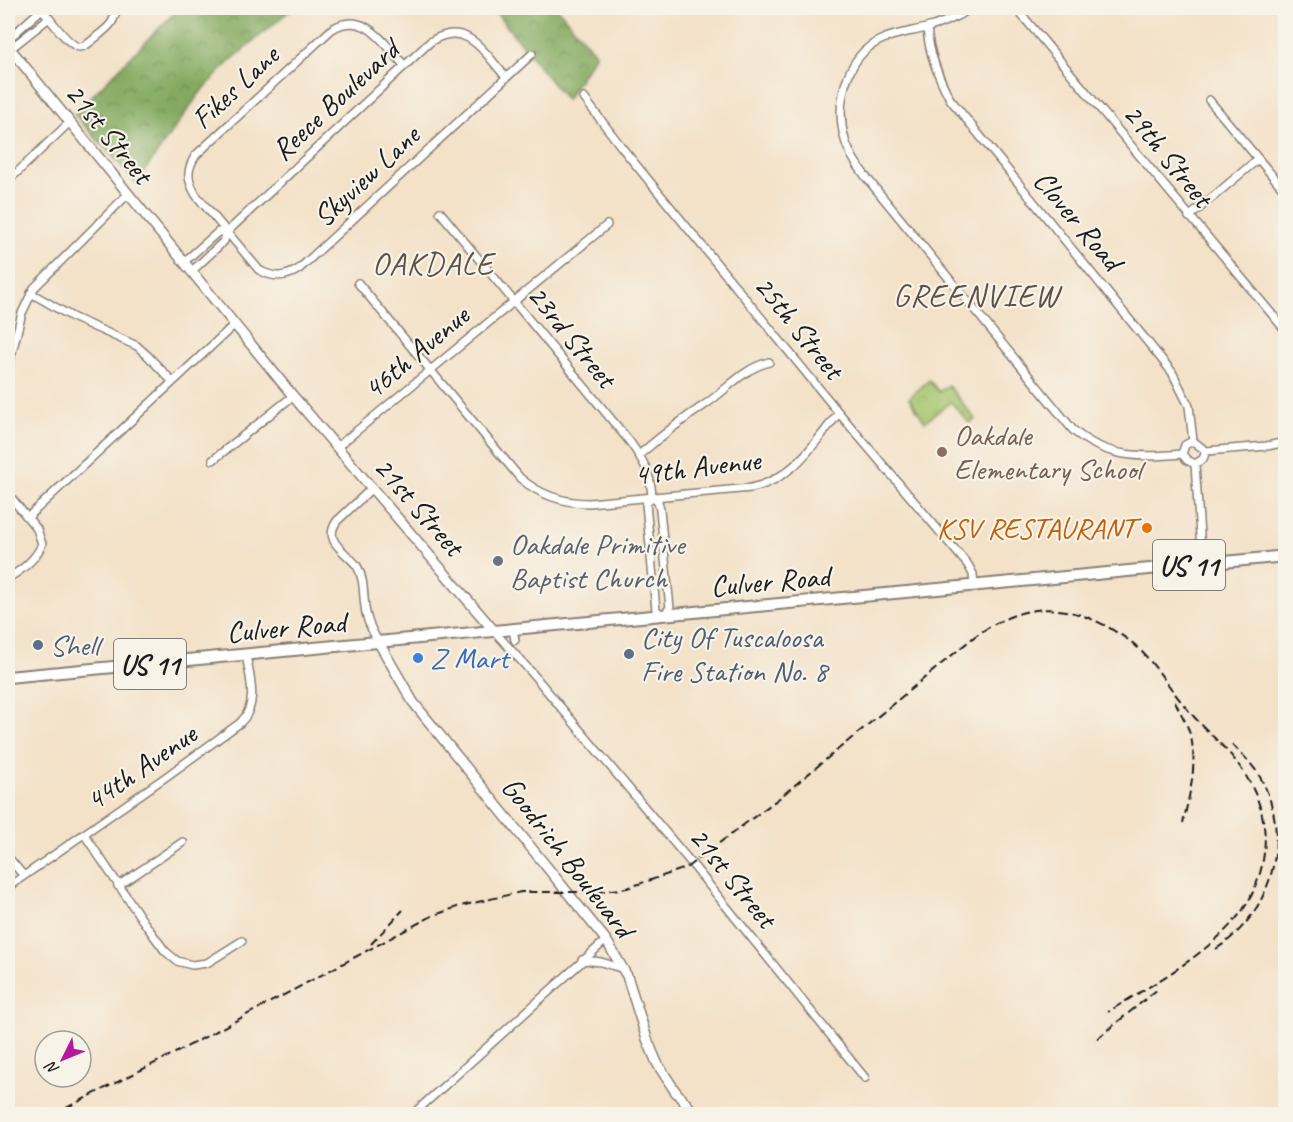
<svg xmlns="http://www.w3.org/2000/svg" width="1293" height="1122" viewBox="0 0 1293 1122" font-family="Caveat,sans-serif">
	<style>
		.forest { fill: url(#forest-crowns); stroke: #50633e; stroke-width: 1.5 }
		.park { fill: url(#park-crowns); stroke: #617044; stroke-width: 1.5 }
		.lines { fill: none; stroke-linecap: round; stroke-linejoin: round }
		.street-casing { stroke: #887e72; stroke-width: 10 }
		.secondary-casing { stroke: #887e72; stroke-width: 12 }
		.primary-casing { stroke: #887e72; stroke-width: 14 }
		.street { stroke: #fff; stroke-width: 7 }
		.secondary { stroke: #fff; stroke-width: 9 }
		.primary { stroke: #fff; stroke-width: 10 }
		.rail { stroke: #1c1c1c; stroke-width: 2; stroke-dasharray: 9 4.5; stroke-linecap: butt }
		.education-dot { fill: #8d6e63; stroke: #f7f3e8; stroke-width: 2 }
		.food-dot { fill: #e8710a; stroke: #f7f3e8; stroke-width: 2 }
		.worship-dot { fill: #6b7280; stroke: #f7f3e8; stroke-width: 2 }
		.service-dot { fill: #5c6f8a; stroke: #f7f3e8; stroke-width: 2 }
		.shop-dot { fill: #3f7fe0; stroke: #f7f3e8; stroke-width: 2 }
		.labels { text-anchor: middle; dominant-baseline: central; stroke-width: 4.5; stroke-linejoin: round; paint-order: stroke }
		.shield { fill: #f7f3e8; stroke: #5e5c59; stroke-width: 1.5 }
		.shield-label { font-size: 28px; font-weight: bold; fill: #1c1c1c }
		.street-label { font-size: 30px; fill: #1c1c1c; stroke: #f7f3e8 }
		.education-label { font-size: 30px; fill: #785e54; stroke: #f7f3e8; text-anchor: start }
		.food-label { font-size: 30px; fill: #c56008; stroke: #f7f3e8; text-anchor: end }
		.worship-label { font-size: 30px; fill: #5b616d; stroke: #f7f3e8; text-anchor: start }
		.service-label { font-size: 30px; fill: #4e5e75; stroke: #f7f3e8; text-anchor: start }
		.shop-label { font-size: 30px; fill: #366cbe; stroke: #f7f3e8; text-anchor: start }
		.neighbourhood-label { font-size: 32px; letter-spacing: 1.5px; fill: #5e5246; stroke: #f7f3e8 }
	</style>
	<defs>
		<pattern id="forest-crowns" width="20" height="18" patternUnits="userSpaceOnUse" patternTransform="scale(1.5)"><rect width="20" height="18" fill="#84aa60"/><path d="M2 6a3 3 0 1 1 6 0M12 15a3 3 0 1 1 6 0" fill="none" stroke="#6b8a4e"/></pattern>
		<pattern id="park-crowns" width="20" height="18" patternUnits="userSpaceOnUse" patternTransform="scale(1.5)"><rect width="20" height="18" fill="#a6c56d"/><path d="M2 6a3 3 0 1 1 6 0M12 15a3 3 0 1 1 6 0" fill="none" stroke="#8ea95e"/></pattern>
	</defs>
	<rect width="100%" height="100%" fill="#f7f3e8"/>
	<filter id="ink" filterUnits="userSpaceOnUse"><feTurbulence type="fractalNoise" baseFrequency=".0167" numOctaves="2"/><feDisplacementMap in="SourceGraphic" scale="12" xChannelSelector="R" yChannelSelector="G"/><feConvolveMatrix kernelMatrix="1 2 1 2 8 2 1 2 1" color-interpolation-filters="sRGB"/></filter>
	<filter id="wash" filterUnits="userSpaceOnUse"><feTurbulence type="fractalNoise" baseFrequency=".008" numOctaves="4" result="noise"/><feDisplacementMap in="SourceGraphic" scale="24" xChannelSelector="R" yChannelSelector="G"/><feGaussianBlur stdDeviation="1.35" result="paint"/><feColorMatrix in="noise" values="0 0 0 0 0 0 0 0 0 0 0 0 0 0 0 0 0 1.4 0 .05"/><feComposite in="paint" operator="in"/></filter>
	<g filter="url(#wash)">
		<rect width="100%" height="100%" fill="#f3e1c8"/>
		<g class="forest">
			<polygon points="183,8 293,8 230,61 199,94 136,183 74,114 173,14"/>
			<polygon points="492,8 557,8 596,54 566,100"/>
		</g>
		<polygon class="park" points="929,380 939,392 948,385 975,419 969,423 951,402 925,422 909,398"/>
	</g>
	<g filter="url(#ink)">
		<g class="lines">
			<defs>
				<g id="street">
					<path d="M 41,8 C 48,16 70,48 80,47 C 87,47 94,38 100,34 C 110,26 115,21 116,8"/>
					<path d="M 972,8 C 957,16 943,24 926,28 C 911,32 895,33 881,40 C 845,56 835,105 845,140 C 849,154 858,166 866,177 L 1073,430 C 1105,458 1142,458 1182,454"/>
					<polyline points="1016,8 1286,331"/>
					<polyline points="42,9 13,35 9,38 8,46 15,45 49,18"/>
					<path d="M 927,28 C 929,54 938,76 950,99 L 1172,372 L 1189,406 L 1193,441"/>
					<path d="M 405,66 C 384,44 365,9 332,29 L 196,155 C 186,170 187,180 196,195 L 259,270 C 273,278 285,278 299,269 L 532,54"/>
					<polyline points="584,98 623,149 839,413 968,565 973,574 974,586"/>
					<polyline points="1209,100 1286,192"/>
					<polyline points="8,181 70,122"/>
					<path d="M 440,212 L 630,442 C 644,462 650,471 652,496 L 646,504 L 656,610 L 663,615 L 670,608 L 660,510 L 658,501 L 652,496"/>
					<polyline points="1189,217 1258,159"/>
					<polyline points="184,262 218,232 227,232"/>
					<path d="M 192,271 L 224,241 L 227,232 L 430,42 C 467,18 484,53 506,77"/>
					<path d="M 358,283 L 520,478 C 540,495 563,503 589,503 L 751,488 C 794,479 813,444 839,413"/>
					<polyline points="31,293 74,318 137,346 147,355 172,381"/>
					<polyline points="8,368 22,313 34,288 128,194"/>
					<polygon points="1193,441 1206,451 1203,459 1195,464 1187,460 1182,454 1185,445"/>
					<polyline points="337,447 607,225"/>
					<polyline points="1206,451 1267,446 1286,442"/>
					<path d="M 639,455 C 660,437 680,421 703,406 C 726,391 742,369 769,362"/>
					<polyline points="213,460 293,396"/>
					<polyline points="1195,464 1202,564"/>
					<path d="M 372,488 L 337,521 C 322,542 346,551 357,566 C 366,581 362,601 367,617 C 369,626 374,634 379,643"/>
					<path d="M 8,494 L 37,529 L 42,544 C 36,559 22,570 8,578"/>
					<polyline points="28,517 235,324"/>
					<polyline points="513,630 515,640"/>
					<polyline points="495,632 532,673 692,864 865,1078"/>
					<polyline points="84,834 143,921 165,951 177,961 192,965 207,963 242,941"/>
					<polyline points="8,857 23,875"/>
					<polyline points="118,886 183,842"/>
					<path d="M 8,887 L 167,776 L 240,723 C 259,705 250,678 246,655"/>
					<polyline points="582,960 601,962 624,969"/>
					<polyline points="413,1114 606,940"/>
				</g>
				<g id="secondary">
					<polyline points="8,46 293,396 495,632"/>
					<polyline points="379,643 413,702 606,940 627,976 647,1039 657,1063 675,1091 695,1114"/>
				</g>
				<polyline id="primary" points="8,677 1286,556"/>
			</defs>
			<use href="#street" class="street-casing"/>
			<use href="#secondary" class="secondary-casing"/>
			<use href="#primary" class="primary-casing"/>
			<use href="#street" class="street"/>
			<use href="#secondary" class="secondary"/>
			<use href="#primary" class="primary"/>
			<g class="rail">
				<path d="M 1175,701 C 1179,711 1186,721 1189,731 C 1199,760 1190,793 1183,823"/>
				<polyline points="371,944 403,910"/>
				<path d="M 1216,949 C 1273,913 1293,836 1260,777 C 1253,764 1240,753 1230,742"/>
				<polyline points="1097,1039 1159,988"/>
				<path d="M 54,1114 L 177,1052 L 432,916 L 460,906 L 521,892 L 597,892 L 627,888 L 686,868 L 778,799 L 974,637 C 1019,605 1057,600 1106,626 C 1116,632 1127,638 1136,646 C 1156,665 1170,689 1188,710 C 1201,725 1215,738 1229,753 C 1264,793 1276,841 1253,892 C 1230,944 1155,982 1108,1012"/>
			</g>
		</g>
	</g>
	<circle class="education-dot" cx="942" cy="452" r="6"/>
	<circle class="food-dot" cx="1147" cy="528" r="6"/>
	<circle class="worship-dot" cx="498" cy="561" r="6"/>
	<g class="service-dot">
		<circle cx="38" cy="645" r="6"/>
		<circle cx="629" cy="654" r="6"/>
	</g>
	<circle class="shop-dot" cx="418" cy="658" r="6"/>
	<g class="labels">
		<g class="shield">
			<rect x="1153" y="540" width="72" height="50" rx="4.5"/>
			<rect x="114" y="639" width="72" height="50" rx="4.5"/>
		</g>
		<g class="shield-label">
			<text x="1189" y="565">US 11</text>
			<text x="150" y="664">US 11</text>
		</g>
		<g class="street-label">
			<text transform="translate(235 87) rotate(-43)">Fikes Lane</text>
			<text transform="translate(335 100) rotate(-43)">Reece Boulevard</text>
			<text transform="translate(109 133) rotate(51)">21st Street</text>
			<text transform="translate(1168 155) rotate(51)">29th Street</text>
			<text transform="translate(366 176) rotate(-43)">Skyview Lane</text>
			<text transform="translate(1078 220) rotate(50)">Clover Road</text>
			<text transform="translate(799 327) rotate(51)">25th Street</text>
			<text transform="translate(572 336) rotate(51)">23rd Street</text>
			<text transform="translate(416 352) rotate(-40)">46th Avenue</text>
			<text transform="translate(697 467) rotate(-7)">49th Avenue</text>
			<text transform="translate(419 506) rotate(49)">21st Street</text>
			<text transform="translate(770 581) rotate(-5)">Culver Road</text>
			<text transform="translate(286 627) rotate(-5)">Culver Road</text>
			<text transform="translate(141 767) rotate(-35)">44th Avenue</text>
			<text transform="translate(568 857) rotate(52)">Goodrich Boulevard</text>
			<text transform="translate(733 877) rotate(51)">21st Street</text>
		</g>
		<g class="education-label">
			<text x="954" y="435">Oakdale<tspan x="954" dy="34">Elementary School</tspan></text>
		</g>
		<g class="food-label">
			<text x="1135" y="528">KSV RESTAURANT</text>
		</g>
		<g class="worship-label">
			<text x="510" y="544">Oakdale Primitive<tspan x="510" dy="34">Baptist Church</tspan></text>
		</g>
		<g class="service-label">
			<text x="641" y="637">City Of Tuscaloosa<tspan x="641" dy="34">Fire Station No. 8</tspan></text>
			<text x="50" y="645">Shell</text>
		</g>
		<g class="shop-label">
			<text x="430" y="658">Z Mart</text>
		</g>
		<g class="neighbourhood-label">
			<text x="433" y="263">OAKDALE</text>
			<text x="976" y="295">GREENVIEW</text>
		</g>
	</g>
	<rect width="1293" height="1122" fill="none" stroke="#f7f3e8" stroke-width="30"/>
	<g transform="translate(63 1059) rotate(227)"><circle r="28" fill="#f7f3e8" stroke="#9f9d96" stroke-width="1.5"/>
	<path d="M0-4.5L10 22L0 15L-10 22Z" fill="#b5179e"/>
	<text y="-9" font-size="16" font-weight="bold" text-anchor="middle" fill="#1c1c1c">N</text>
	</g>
</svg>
